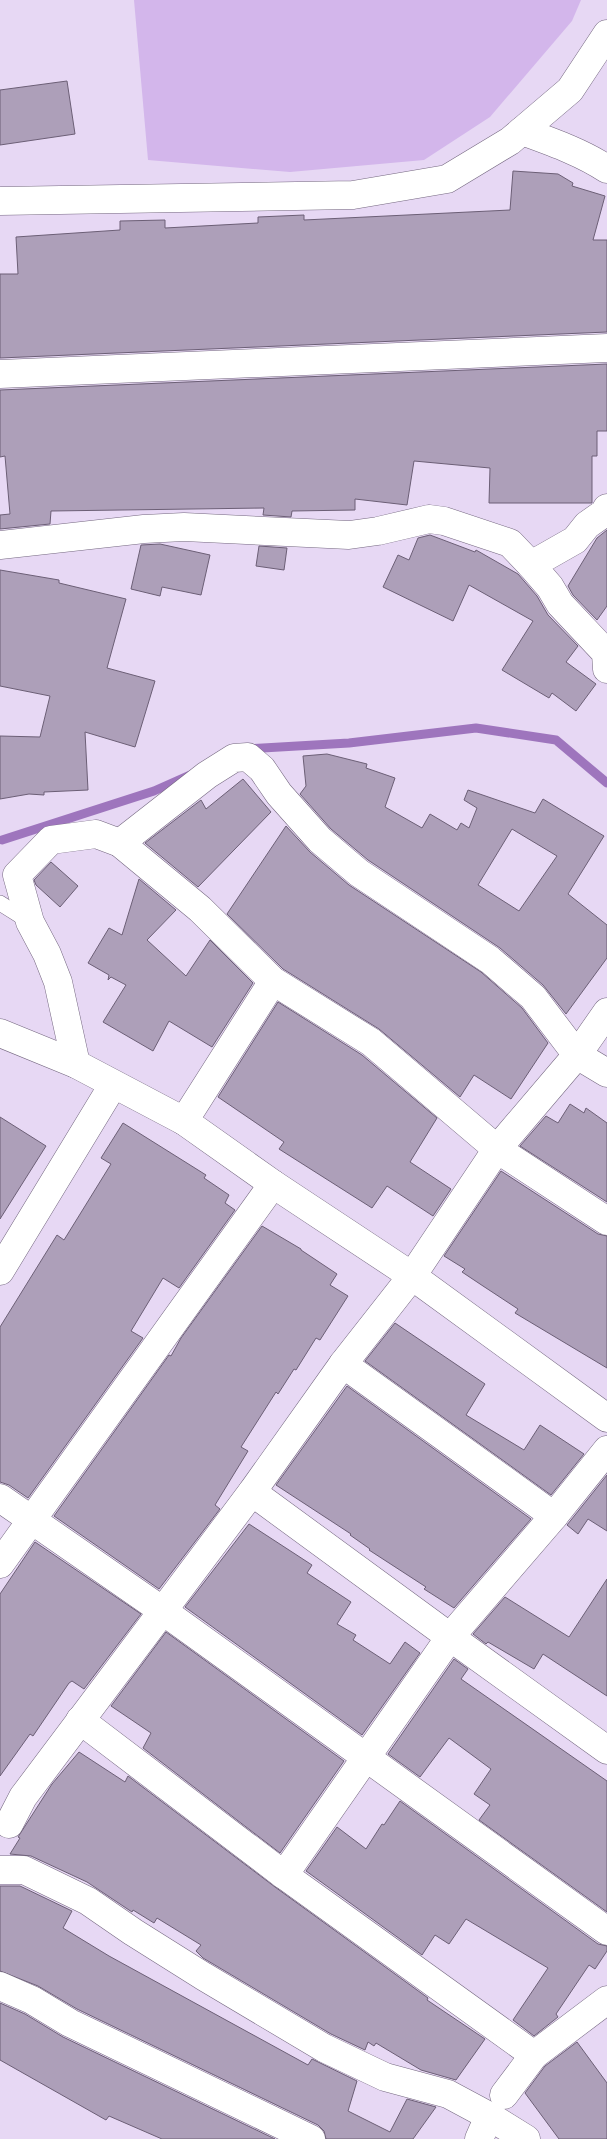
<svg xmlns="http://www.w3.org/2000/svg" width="607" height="2139" viewBox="0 0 607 2139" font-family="Cabin,sans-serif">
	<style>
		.green { fill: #d3b6eb }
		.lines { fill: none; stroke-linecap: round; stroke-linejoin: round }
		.stream { stroke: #9e75bd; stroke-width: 9 }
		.building { fill: #ad9fb9; stroke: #6c5f76; fill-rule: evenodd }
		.lane-casing { stroke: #756880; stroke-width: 16 }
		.street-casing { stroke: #756880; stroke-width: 29 }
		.secondary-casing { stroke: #756880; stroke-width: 29 }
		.lane { stroke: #fff; stroke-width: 15 }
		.street { stroke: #fff; stroke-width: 28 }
		.secondary { stroke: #fff; stroke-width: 28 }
	</style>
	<rect width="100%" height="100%" fill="#e7d8f4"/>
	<polygon class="green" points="134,0 581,0 572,21 490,117 424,160 290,172 148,160"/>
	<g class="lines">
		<g class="stream">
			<polyline points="247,749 349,743 476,728 556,740 607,783"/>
			<polyline points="2,840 154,791 190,775"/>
		</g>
	</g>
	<g class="building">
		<polygon points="67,81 75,134 0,145 0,90"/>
		<polygon points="513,171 558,174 573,183 572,186 605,196 593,240 607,240 607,332 0,358 0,274 18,274 16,237 120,230 120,221 165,220 165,228 258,223 258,217 304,215 304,220 510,210"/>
		<polygon points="607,364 607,431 597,431 597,456 592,456 592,503 489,503 490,468 414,461 407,505 355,499 355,510 292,511 291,517 263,515 264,508 51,511 50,524 0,529 0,515 10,514 5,456 0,457 0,390"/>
		<polygon points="607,530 607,606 597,620 573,595 568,586 597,538"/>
		<polygon points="430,535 475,552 476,550 518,574 537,596 548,615 578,646 566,662 596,684 576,711 552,693 549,698 502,670 533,621 469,585 453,621 383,587 398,555 409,560 418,538"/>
		<polygon points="160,544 210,555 201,595 162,587 160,596 131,589 141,545"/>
		<polygon points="259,546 287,548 284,570 256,566"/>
		<polygon points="0,570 59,580 59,583 126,599 107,668 155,681 135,747 85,732 88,790 44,792 44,795 29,794 0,799 0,736 40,737 50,696 0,686"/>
		<path d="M 327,754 L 367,764 L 366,768 L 395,778 L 385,807 L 422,828 L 430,814 L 457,830 L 461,823 L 469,828 L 477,808 L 464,800 L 468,790 L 535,813 L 543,799 L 604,836 L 568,894 L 607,925 L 607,958 L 566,1014 L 543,985 L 500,948 L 368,860 L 331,829 L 300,794 L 306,786 L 303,756 ZM 512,829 L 557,856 L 519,911 L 478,885 Z"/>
		<polygon points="243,779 271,812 198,887 145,843 201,800 206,809"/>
		<polygon points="286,826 310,852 349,885 481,972 522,1008 548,1043 511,1099 474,1075 460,1097 379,1029 283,969 227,914"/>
		<polygon points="51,862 78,886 60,907 36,885 34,880"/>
		<polygon points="139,879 176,910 147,940 186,976 210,940 253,983 212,1047 169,1021 153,1051 103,1022 126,985 111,977 108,980 109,975 88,963 109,928 122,935"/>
		<polygon points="278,1002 362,1055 437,1118 410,1162 451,1189 433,1216 387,1186 372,1208 279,1149 284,1142 218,1097"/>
		<polygon points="570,1104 584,1113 586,1108 607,1123 607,1202 520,1146 546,1116 558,1123"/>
		<polygon points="0,1117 46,1146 0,1219"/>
		<polygon points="123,1123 206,1175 204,1178 229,1195 225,1203 235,1210 179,1288 163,1278 131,1331 143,1338 28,1498 9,1485 0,1482 0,1327 57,1235 64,1240 111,1164 101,1158"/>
		<polygon points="501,1171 598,1234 607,1236 607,1368 515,1313 518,1309 483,1286 462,1272 465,1269 444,1256"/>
		<polygon points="262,1226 301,1249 301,1250 337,1274 330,1285 348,1296 320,1340 316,1338 296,1370 294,1369 278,1394 276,1392 241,1447 248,1451 215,1505 220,1509 159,1589 54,1516 169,1355 171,1356 181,1338"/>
		<polygon points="395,1323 485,1384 466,1415 524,1450 540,1425 584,1454 551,1495 365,1361"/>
		<polygon points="347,1386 531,1519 454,1608 424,1589 426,1587 369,1550 370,1549 350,1535 351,1534 276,1485"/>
		<polygon points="607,1475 607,1531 588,1519 578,1534 567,1525"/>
		<polygon points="249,1524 312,1565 307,1573 351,1602 337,1624 356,1635 353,1640 390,1664 405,1642 420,1653 362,1735 185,1607"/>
		<polygon points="35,1542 141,1614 84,1689 72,1681 69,1683 33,1736 30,1734 0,1776 0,1594"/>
		<polygon points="607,1579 607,1696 543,1654 534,1669 488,1642 486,1644 473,1634 505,1597 569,1637"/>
		<polygon points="166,1632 344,1761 280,1853 143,1748 151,1733 111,1706"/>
		<polygon points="454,1659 468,1669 461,1679 607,1781 607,1912 479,1820 490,1805 474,1794 491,1769 449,1738 420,1777 388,1754"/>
		<polygon points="79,1752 125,1782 128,1776 275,1887 428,1998 427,2000 485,2039 456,2080 421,2070 376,2043 374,2046 368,2042 365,2050 331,2034 203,1958 196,1951 201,1945 157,1918 154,1923 133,1910 132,1912 87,1882 31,1856 10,1854 20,1838 18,1837 52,1784"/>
		<polygon points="400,1801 598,1944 607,1946 607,1951 595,1969 589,1965 556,2014 558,2017 534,2036 513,2020 548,1968 466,1919 449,1944 435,1935 422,1955 306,1871 337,1827 366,1849 382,1824 384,1825"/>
		<polygon points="0,1886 20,1886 72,1911 63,1928 109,1956 308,2065 312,2059 357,2081 348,2111 390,2132 407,2099 436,2107 413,2139 326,2139 324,2131 318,2125 77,2009 38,1986 0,1971"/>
		<polygon points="0,2003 25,2014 63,2037 275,2139 162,2139 109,2116 106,2120 0,2060"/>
		<polygon points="577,2042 607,2083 607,2139 559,2139 525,2093 545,2066"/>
	</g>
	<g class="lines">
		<defs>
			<polyline id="lane" points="0,903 30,922"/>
			<g id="street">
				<path d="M 522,131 C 552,142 581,152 607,169"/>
				<polyline points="0,201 353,195 447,179 510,141 570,90 607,34"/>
				<polyline points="0,374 607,348"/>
				<polyline points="607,508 604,513 587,525 575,540 531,565 550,587 560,604 606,653 607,669"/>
				<polyline points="0,545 144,529 184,527 349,535 378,531 429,519 444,521 510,543 531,565"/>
				<polyline points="120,843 207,775 234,758 248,757 262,769 279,794 320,840 359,873 490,960 533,997 577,1055 607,1073"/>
				<polyline points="76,1064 58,982 47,954 30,922 17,875 51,840 96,834 120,843 200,909 273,981 371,1042 497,1149 607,1221"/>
				<polyline points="184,1121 273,981"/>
				<polyline points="0,1271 113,1085"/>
				<polyline points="343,1364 554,1516 607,1450"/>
				<polyline points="252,1492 450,1637 607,1750"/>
				<polyline points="0,1498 163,1611 607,1931"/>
				<polyline points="0,1564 273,1184"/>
				<polyline points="80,1720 284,1875 534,2055"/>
				<polyline points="9,1824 23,1797 252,1492 343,1364 412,1276 497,1149 577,1055 607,1012"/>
				<polyline points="0,1870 24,1870 88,1901 133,1932 203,1976 324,2048 385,2077 448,2094 489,2116 526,2139"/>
				<polyline points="284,1875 450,1637 554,1516"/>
				<polyline points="0,1986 32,2000 70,2023 311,2139"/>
				<polyline points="504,2095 534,2055 607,2000"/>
				<polyline points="479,2139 489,2116"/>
			</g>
			<polyline id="secondary" points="0,1033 76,1064 184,1121 273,1184 412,1276 607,1418"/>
		</defs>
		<use href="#lane" class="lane-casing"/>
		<use href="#street" class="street-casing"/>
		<use href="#secondary" class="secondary-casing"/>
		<use href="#lane" class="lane"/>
		<use href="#street" class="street"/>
		<use href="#secondary" class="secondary"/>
	</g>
</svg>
